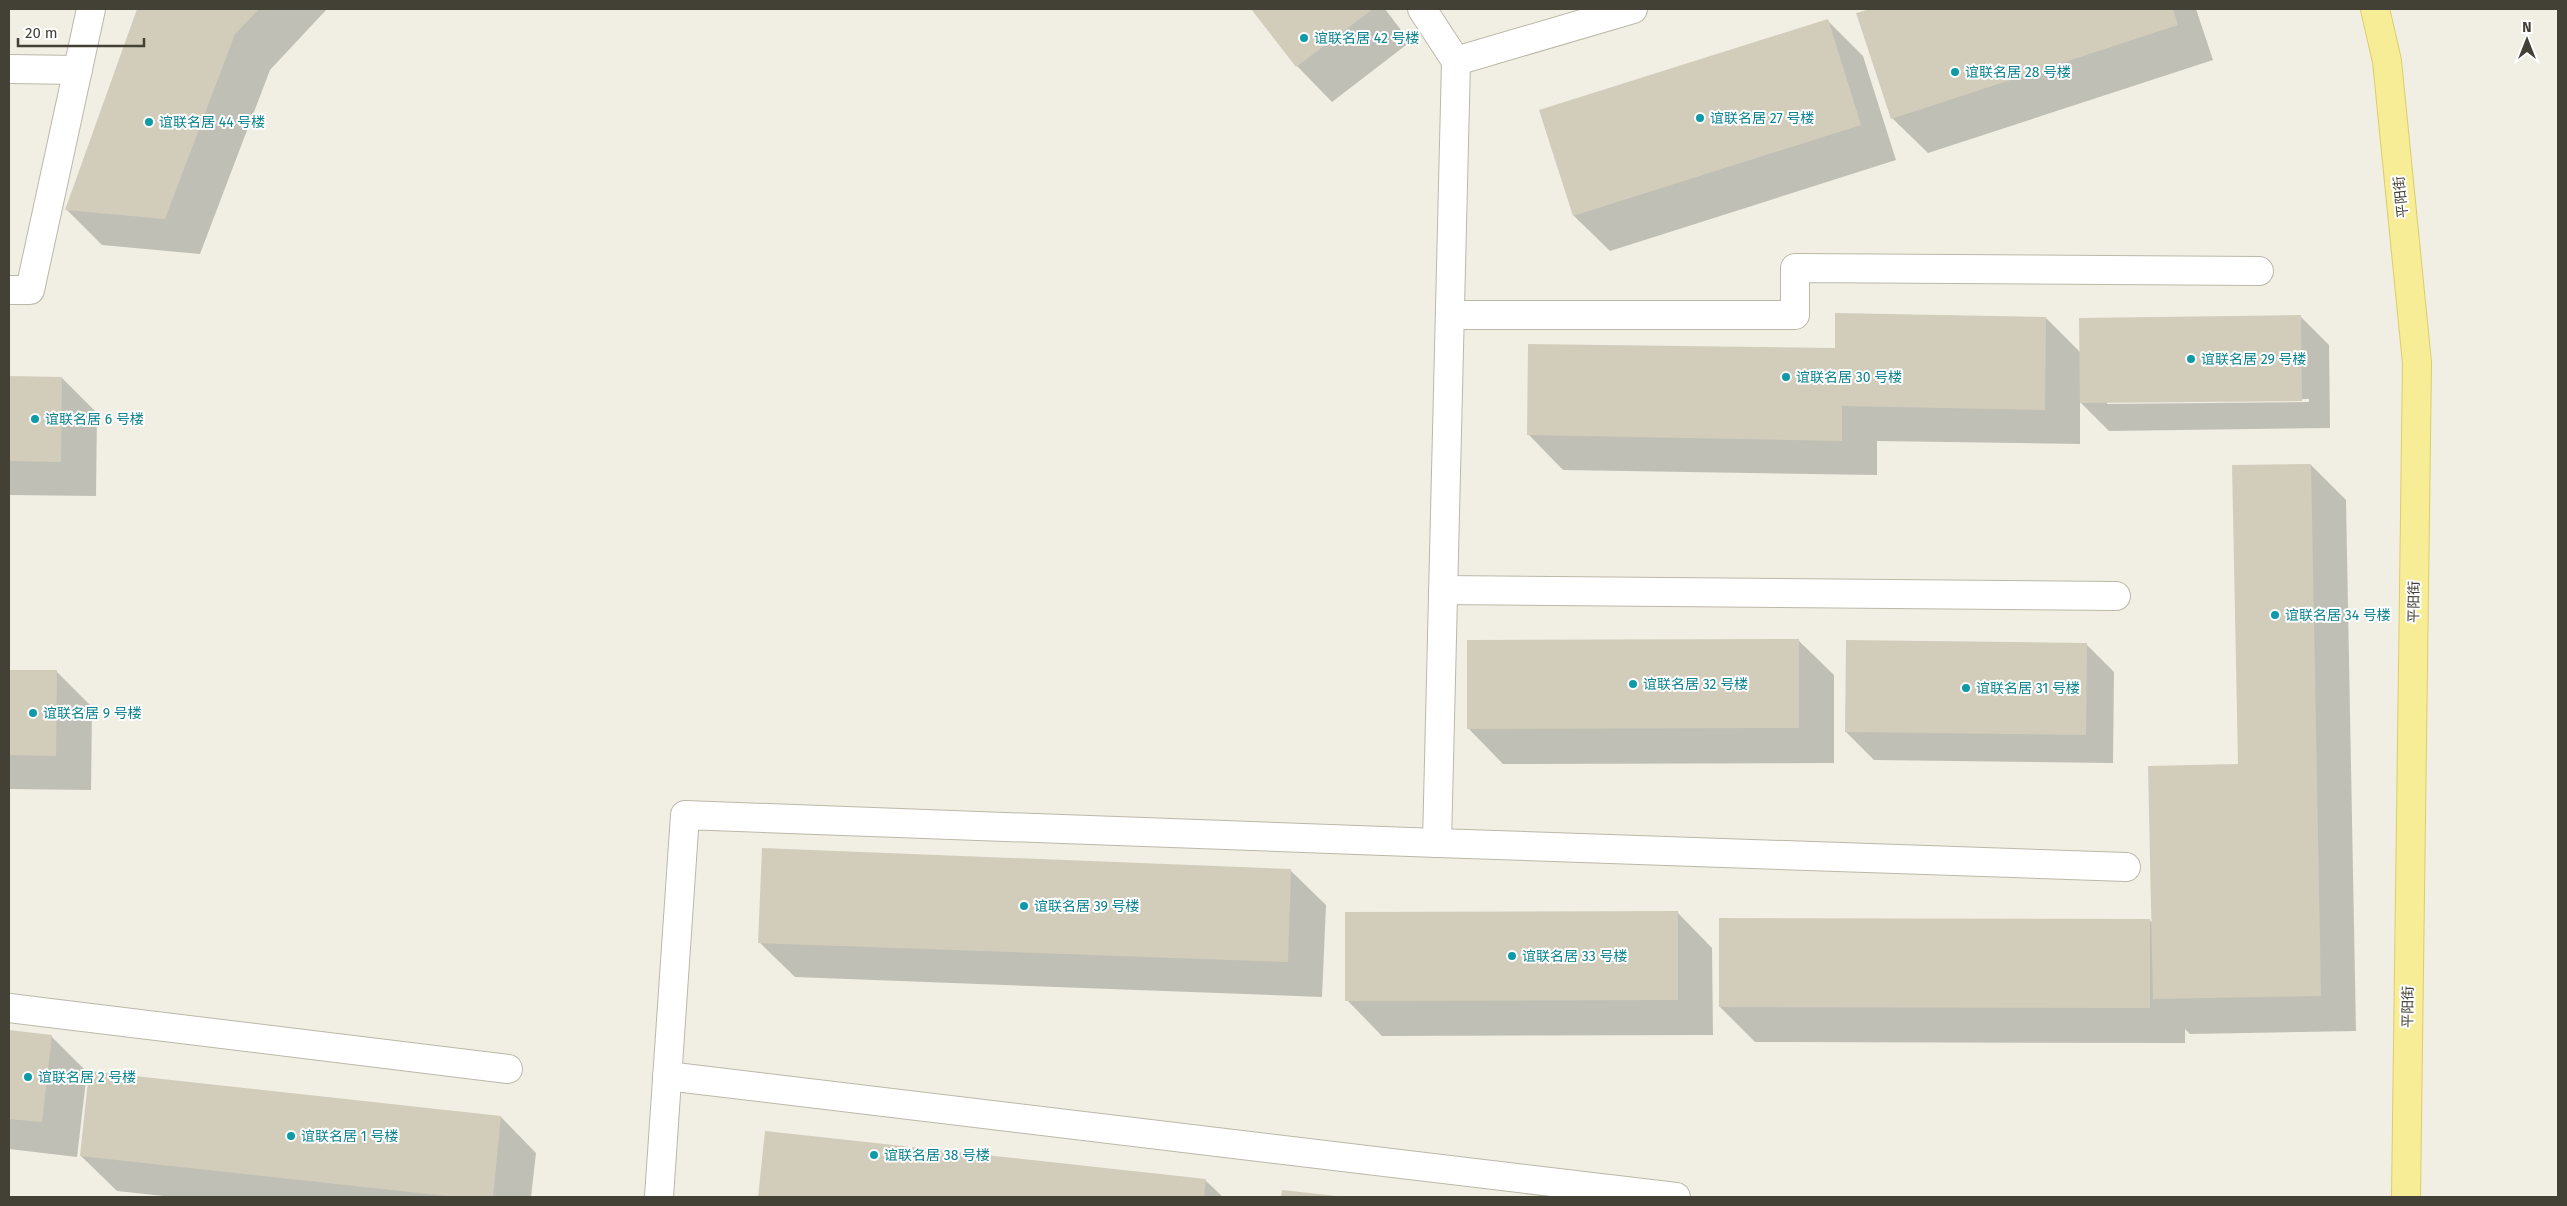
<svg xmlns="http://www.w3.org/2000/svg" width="2567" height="1206" viewBox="0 0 2567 1206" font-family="'Fira Sans','Noto Sans SC',sans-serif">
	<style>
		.shadow { fill: #0003; fill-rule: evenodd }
		.building { fill: #d2cdbb }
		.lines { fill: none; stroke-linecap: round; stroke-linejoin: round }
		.minor-casing { stroke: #bbb8a8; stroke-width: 30 }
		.major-casing { stroke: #dbcd69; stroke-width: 30 }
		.minor { stroke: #fff; stroke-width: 28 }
		.major { stroke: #f7ed97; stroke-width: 28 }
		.culture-dot { fill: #0f9aa8; stroke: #fff; stroke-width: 2 }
		.labels { text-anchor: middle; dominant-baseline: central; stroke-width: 4; stroke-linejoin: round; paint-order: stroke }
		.culture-label { font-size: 14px; fill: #0d838f; stroke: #fff; text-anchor: start }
		.street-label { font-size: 14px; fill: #434035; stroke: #fff }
	</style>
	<rect width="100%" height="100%" fill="#f1efe4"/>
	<g class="shadow">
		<polygon points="138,9 327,9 270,70 200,254 102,245 67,210"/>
		<polygon points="1252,9 1385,9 1410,42 1332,102 1297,66"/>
		<polygon points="1874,9 2196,9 2213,60 1928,153 1892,118 1858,14"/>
		<polygon points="1827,20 1863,56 1896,160 1610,251 1574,216 1541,111"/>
		<path d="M 2301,317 L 2329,345 L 2330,428 L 2109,431 L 2080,402 L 2080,444 L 1877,441 L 1877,475 L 1563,470 L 1528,434 L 1836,350 L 2046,318 L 2081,353 ZM 2309,399 L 2309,402 L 2107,404 L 2107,402 Z"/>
		<polygon points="9,377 62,378 97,413 96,496 9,495"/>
		<polygon points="2311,465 2346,500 2356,1031 2190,1034 2185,1029 2185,1043 1755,1042 1720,1007 2149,920 2153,923 2239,765"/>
		<polygon points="1798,640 1834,675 1834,763 1503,764 1468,728"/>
		<polygon points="2086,644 2114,672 2113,763 1874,760 1846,732"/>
		<polygon points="9,671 57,672 92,707 91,790 9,789"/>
		<polygon points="1290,870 1326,905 1322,997 795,977 759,942"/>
		<polygon points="1677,912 1712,948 1713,1035 1382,1036 1347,1000"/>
		<polygon points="9,1032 51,1036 87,1072 77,1157 9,1149"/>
		<polygon points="501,1117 536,1153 531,1197 173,1197 117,1191 81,1156"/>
		<polygon points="766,1132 1205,1180 1223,1197 759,1197"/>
		<polygon points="1283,1191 1337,1197 1282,1197"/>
	</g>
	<g class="building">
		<polygon points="137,9 259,9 235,34 165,219 65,210"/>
		<polygon points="1251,9 1373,9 1296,67"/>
		<polygon points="1870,9 2173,9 2178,25 1891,119 1856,13"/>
		<polygon points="1828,19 1861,125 1573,216 1539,110"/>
		<polygon points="1835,313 2046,317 2045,410 1842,406 1842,441 1527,435 1528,344 1835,348"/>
		<polygon points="2301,315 2302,401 2080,403 2079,318"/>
		<polygon points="9,376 62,377 61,462 9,461"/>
		<polygon points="2311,464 2321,996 2153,999 2148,766 2238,764 2232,465"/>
		<polygon points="1799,639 1799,728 1467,729 1467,640"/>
		<polygon points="1846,640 2087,643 2086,735 1845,732"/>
		<polygon points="9,670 57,670 56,756 9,755"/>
		<polygon points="762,848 1291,869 1288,962 758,943"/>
		<polygon points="1678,911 1678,1000 1345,1001 1345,912"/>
		<polygon points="1719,918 2150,919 2150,1008 1719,1007"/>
		<polygon points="9,1030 52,1035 42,1122 9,1119"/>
		<polygon points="89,1071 501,1116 493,1197 456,1197 80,1156"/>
		<polygon points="765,1131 1206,1179 1204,1197 758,1197"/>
		<polygon points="1282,1190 1337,1196 1337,1197 1281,1197"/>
	</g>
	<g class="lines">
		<defs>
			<g id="minor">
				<polyline points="1422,9 1456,61 1633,9"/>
				<polyline points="9,69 78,70"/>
				<polyline points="9,290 30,290 91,9"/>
				<polyline points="1450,315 1795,315 1795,268 2259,271"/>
				<polyline points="1443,590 2116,596"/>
				<polyline points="1437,843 2126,867"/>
				<polyline points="9,1008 508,1069"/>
				<polyline points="667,1076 1676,1197"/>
				<polyline points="659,1197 685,815 1437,843 1456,61"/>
			</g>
			<polyline id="major" points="2375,9 2387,61 2417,363 2406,1197"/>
		</defs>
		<use href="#minor" class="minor-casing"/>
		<use href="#major" class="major-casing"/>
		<use href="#minor" class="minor"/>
		<use href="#major" class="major"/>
	</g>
	<g class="culture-dot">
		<circle cx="1304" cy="38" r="5"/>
		<circle cx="1955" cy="72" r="5"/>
		<circle cx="1700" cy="118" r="5"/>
		<circle cx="149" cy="122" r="5"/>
		<circle cx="2191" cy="359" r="5"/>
		<circle cx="1786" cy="377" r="5"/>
		<circle cx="35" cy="419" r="5"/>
		<circle cx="2275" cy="615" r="5"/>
		<circle cx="1633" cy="684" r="5"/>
		<circle cx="1966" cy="688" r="5"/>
		<circle cx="33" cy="713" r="5"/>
		<circle cx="1024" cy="906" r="5"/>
		<circle cx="1512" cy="956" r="5"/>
		<circle cx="28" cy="1077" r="5"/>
		<circle cx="291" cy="1136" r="5"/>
		<circle cx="874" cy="1155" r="5"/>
	</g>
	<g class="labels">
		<g class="culture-label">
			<text x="1314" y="38">谊联名居 42 号楼</text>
			<text x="1965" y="72">谊联名居 28 号楼</text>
			<text x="1710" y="118">谊联名居 27 号楼</text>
			<text x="159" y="122">谊联名居 44 号楼</text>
			<text x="2201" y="359">谊联名居 29 号楼</text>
			<text x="1796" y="377">谊联名居 30 号楼</text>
			<text x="45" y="419">谊联名居 6 号楼</text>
			<text x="2285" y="615">谊联名居 34 号楼</text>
			<text x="1643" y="684">谊联名居 32 号楼</text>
			<text x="1976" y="688">谊联名居 31 号楼</text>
			<text x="43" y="713">谊联名居 9 号楼</text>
			<text x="1034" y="906">谊联名居 39 号楼</text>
			<text x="1522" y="956">谊联名居 33 号楼</text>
			<text x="38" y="1077">谊联名居 2 号楼</text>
			<text x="301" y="1136">谊联名居 1 号楼</text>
			<text x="884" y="1155">谊联名居 38 号楼</text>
		</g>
		<g class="street-label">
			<text transform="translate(2401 197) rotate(-96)">平阳街</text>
			<text transform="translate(2414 602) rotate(-89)">平阳街</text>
			<text transform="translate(2408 1007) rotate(-89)">平阳街</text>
		</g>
	</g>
	<rect width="2567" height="1206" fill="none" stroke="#434035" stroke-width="20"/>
	<g transform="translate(2527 40)" stroke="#ffffff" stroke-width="4" paint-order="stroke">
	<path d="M0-4L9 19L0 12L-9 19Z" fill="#434035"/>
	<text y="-8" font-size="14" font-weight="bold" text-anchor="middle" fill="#434035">N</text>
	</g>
	<path d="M18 38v8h126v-8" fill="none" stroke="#434035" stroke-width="2.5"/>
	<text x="25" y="38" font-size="15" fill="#434035" stroke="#ffffff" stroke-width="4" paint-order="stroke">20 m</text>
</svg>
